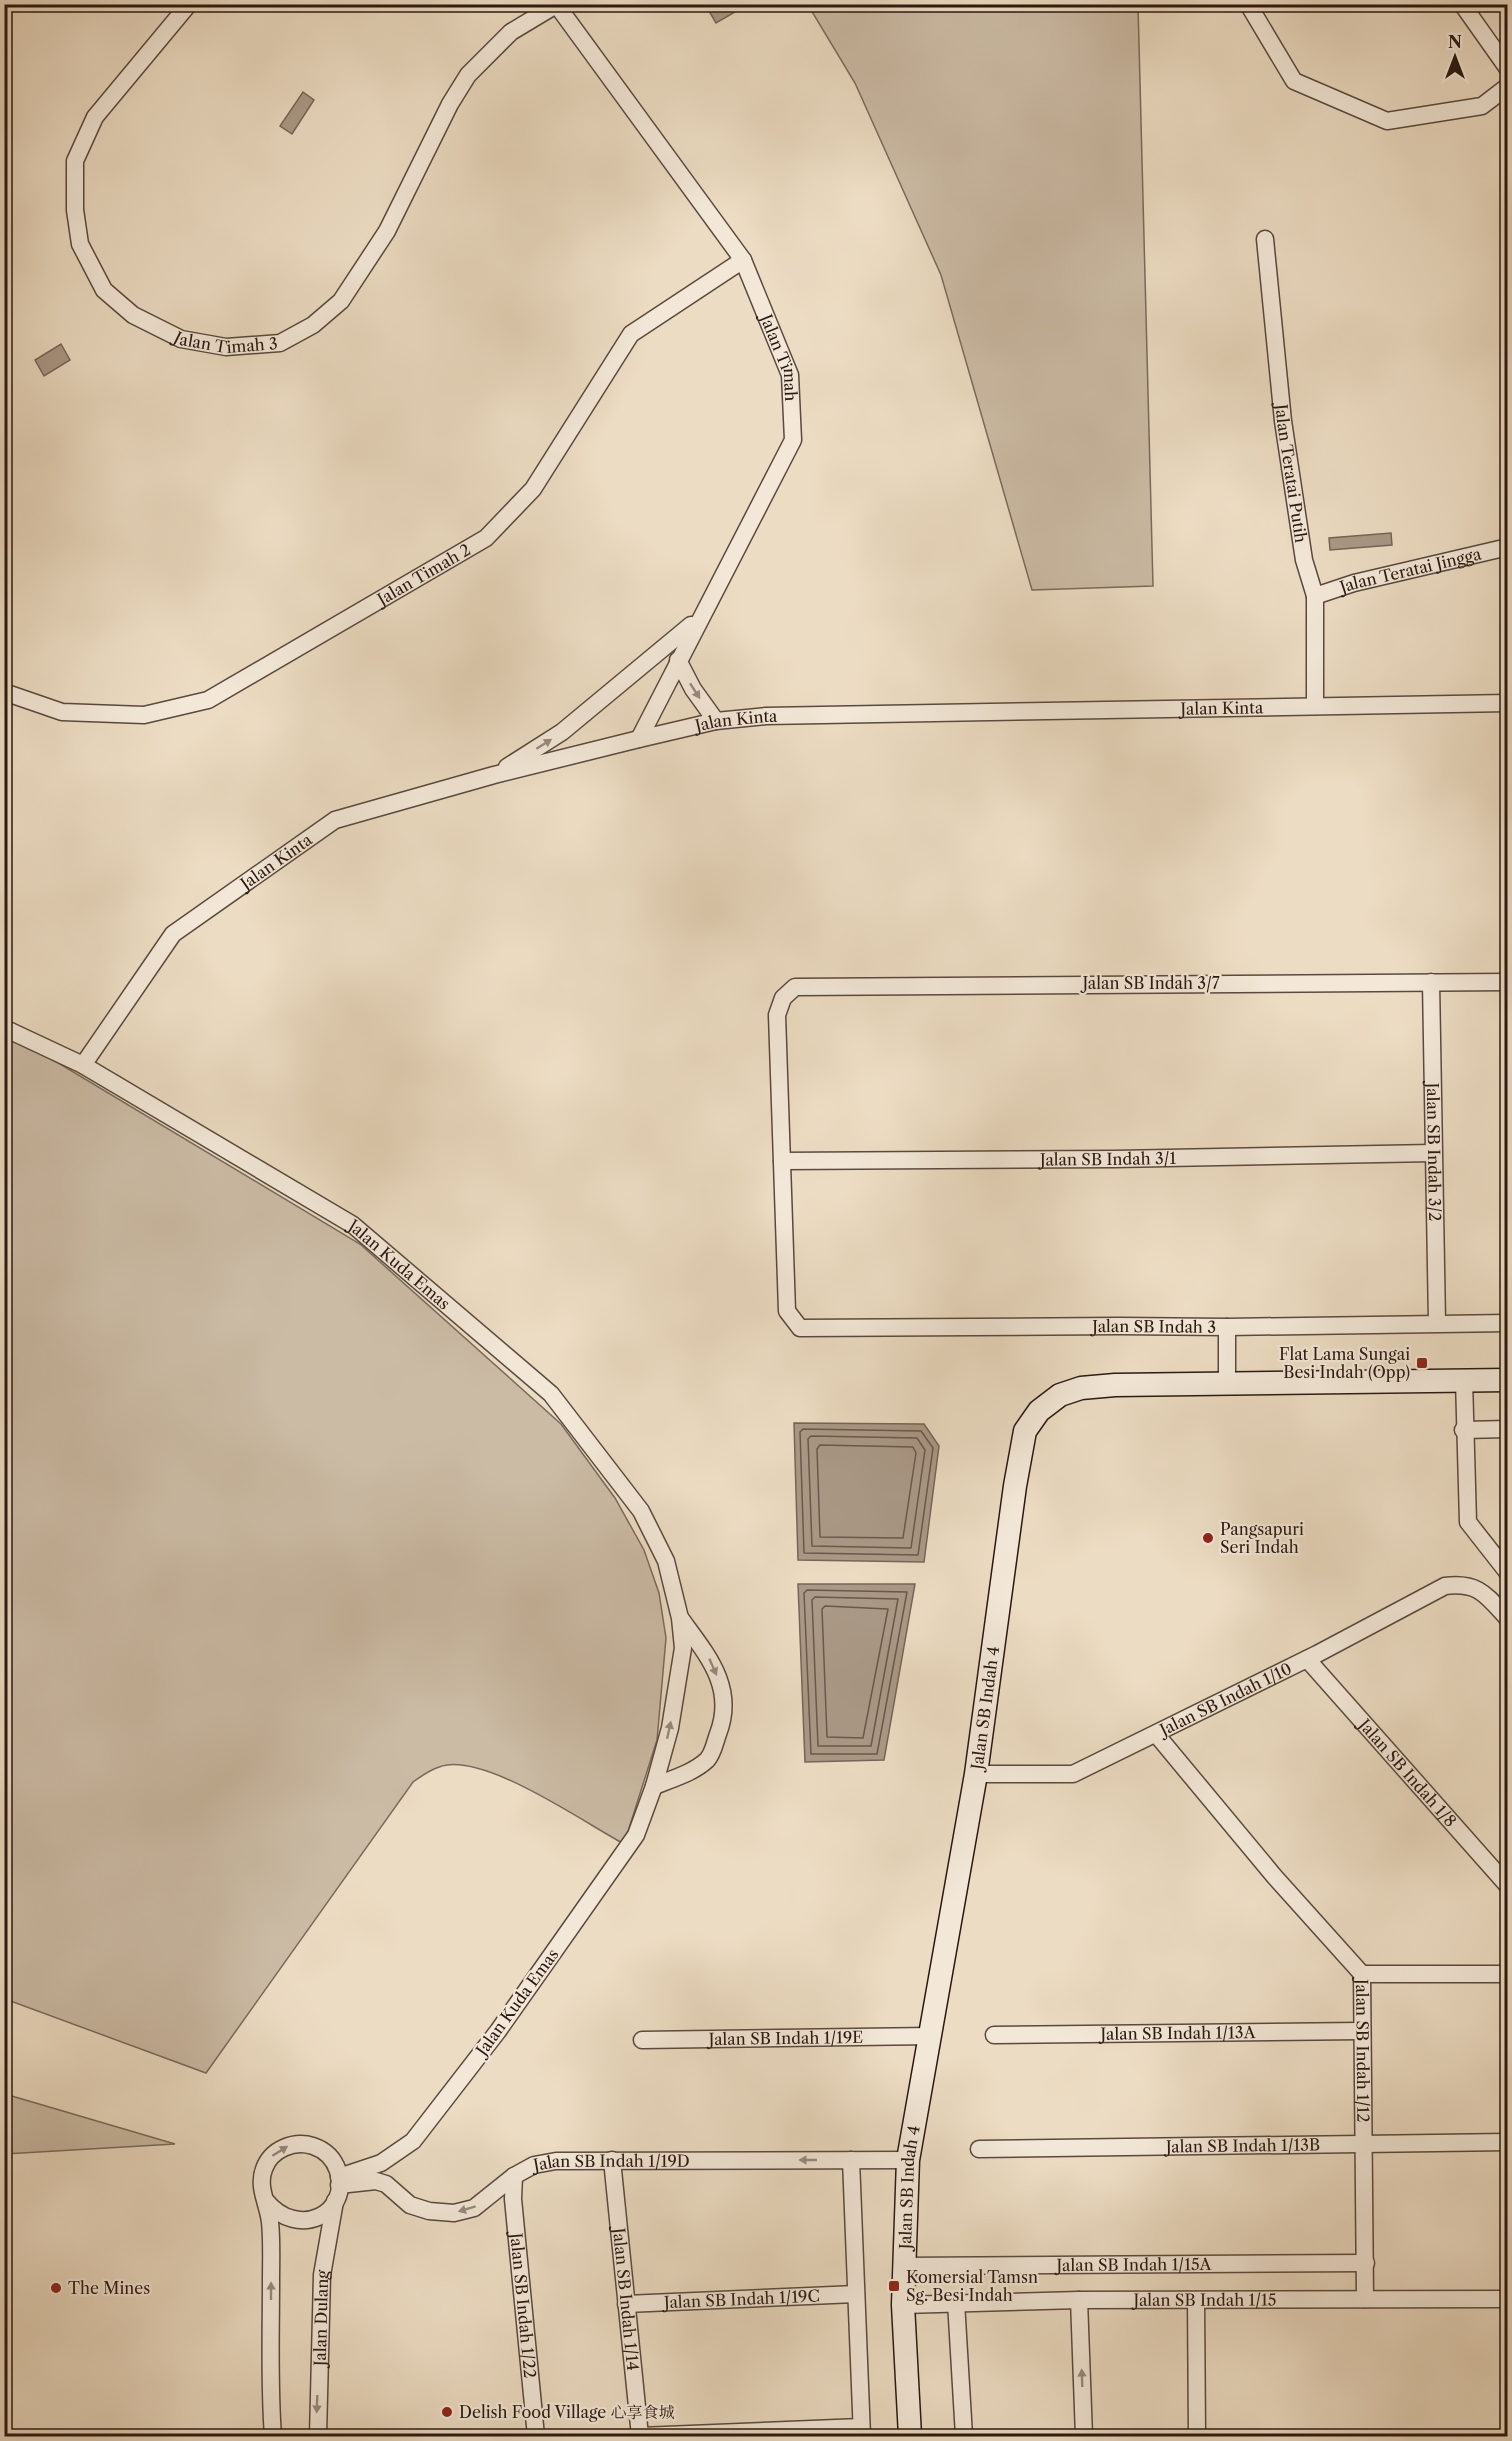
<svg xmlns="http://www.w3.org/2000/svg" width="1512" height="2441" viewBox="0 0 1512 2441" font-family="'Libre Caslon Text','Noto Serif SC',serif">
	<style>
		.green { fill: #cbbba5; stroke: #7a6a5c; stroke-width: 1.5 }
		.water { fill: #aa9987; stroke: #776558; stroke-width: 1.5 }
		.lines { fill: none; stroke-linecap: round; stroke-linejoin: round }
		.shore { stroke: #6a584c; stroke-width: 1.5 }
		.street-casing { stroke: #5a493e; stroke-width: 19 }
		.secondary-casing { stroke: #2a1812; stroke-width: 25 }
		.street { stroke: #f3e8d8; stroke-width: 16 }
		.secondary { stroke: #f3e8d8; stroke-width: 22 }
		.oneway { fill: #998a7f }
		.poi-dot { fill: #8f2418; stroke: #f3e8d8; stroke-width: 2 }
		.labels { text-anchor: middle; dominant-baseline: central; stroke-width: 4.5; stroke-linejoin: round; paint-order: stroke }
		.street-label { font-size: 16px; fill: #2a1812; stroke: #f3e8d8 }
		.poi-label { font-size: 16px; fill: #2a1812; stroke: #f3e8d8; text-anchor: start }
	</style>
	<rect width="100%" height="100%" fill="#ecdcc3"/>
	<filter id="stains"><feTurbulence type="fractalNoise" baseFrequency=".00333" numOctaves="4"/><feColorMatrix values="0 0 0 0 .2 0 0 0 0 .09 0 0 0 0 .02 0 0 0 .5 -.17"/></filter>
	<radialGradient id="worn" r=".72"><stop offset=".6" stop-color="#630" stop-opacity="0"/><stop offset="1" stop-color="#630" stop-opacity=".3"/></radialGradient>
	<g class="green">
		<polygon points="808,5 1138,5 1153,586 1032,590 941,275 855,83"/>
		<path d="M 4,1034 L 35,1049 L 360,1244 L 561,1424 L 615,1498 L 644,1550 L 659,1593 L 666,1638 L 657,1740 L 624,1844 C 582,1821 493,1759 447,1765 C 434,1767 423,1775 413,1782 L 206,2073 L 5,1999 Z"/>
		<polygon points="5,2094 175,2144 5,2154"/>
	</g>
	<g class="water">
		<polygon points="709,5 709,4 747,5 716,23 706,6"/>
		<polygon points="303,92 314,100 292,134 280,126"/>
		<polygon points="61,344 70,360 44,376 35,360"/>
		<polygon points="1391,533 1392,545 1330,550 1329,538"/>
		<polygon points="794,1423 924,1424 939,1446 924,1562 798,1560"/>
		<polygon points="798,1584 915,1584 884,1760 805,1762"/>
	</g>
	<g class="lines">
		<g class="shore">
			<polygon points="803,1429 921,1431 933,1448 918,1555 804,1553 800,1432"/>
			<polygon points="811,1436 917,1438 925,1450 911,1548 812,1546 808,1439"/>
			<polygon points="820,1445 913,1447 916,1453 903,1538 820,1537 817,1449"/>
			<polygon points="807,1590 907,1592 877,1754 811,1754 804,1593"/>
			<polygon points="815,1597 898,1599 871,1746 818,1746 812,1600"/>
			<polygon points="825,1606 888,1609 863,1738 827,1737 822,1609"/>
		</g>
		<defs>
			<g id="street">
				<path id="s1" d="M 189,4 L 95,117 L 75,161 L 75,210 L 80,244 L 104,290 L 133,315 L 181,339 L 226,347 L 280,343 L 313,325 L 341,301 L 387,231 L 450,104 L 468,75 L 511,32 L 556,5"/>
				<path id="s2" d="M 556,4 L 743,260 L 790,375 L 793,440 L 639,739"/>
				<polyline points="1248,4 1294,81 1387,121 1482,106 1508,86"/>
				<polyline points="1462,4 1508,69"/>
				<path id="s3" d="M 1265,239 L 1283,421 L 1304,560 L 1315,596 L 1315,706"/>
				<path id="s4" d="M 1315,596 L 1354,583 L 1508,547"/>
				<polyline points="678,660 693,689 716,721"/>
				<path id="s5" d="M 4,692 L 62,712 L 144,715 L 208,700 L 486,538 L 533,489 L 631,334 L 743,260"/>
				<polyline points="507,767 562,732 691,625"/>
				<path id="s6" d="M 1431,982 L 1437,1323"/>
				<path id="s7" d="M 1508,982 L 795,987 L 783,998 L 777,1015 L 787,1311 L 800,1328 L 1119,1326 L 1227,1327 L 1508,1323"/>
				<path id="s8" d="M 4,1028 L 83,1065 L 353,1225 L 551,1394 L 641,1511 L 666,1561 L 680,1618 L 683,1648 L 670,1728 L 654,1786 L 636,1835 L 498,2031 L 413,2141 L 381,2163 L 339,2177"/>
				<path id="s9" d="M 83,1065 L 173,934 L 335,820 L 494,775 L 639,739 L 716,721 L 766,716 L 1508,703"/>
				<path id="s10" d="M 782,1161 L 1115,1159 L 1433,1153"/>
				<polyline points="1227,1327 1227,1383"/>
				<polyline points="1464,1380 1468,1522 1508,1573"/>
				<polyline points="1463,1430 1508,1429"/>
				<path id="s11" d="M 1307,1659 L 1508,1886"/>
				<path id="s12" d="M 1156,1734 L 1274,1876 L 1362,1974 L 1365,2299"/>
				<path id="s13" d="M 976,1774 L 1073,1774 L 1317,1654 L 1445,1586 C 1479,1582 1486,1595 1508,1619"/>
				<path d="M 654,1786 C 672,1779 693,1773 707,1760 C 713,1754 715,1742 718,1734 C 736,1687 707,1655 681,1619"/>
				<polyline points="1362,1974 1508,1974"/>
				<path id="s14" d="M 994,2035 L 1361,2031"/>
				<path id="s15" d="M 642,2040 L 931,2036"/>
				<path id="s16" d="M 979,2149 L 1508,2142"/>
				<path id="s17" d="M 612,2160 L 640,2436 L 861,2427"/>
				<polyline points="851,2160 862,2436"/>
				<path id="s18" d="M 514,2176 L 513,2199 L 536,2436"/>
				<path id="s19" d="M 339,2185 L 376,2181 L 386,2184 L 410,2205 L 429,2211 L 454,2213 L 474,2208 L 514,2176 L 534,2165 L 556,2161 L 908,2160"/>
				<path d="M 266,2201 C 298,2240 351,2214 338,2171 C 334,2159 325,2150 313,2146 C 294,2140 271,2149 264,2169 C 257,2187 268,2204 270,2222 C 272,2241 271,2262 271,2281 C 271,2333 269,2385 273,2436"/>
				<path id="s20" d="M 903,2266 L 1366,2263"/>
				<polyline points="1079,2300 1084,2436"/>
				<polyline points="1196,2300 1197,2436"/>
				<polyline points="956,2302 964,2436"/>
				<path id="s21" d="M 626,2304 L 856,2294"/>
				<path id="s22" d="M 903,2305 L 1079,2300 L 1508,2299"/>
				<path id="s23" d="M 318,2436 L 322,2275 L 335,2201"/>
			</g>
			<g id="secondary">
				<path id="s24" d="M 910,2436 L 903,2305 L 908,2160 L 976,1774 L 1015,1486 L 1025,1431 L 1039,1411 L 1060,1395 L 1081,1388 L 1115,1385 L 1508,1380"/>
			</g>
		</defs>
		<use href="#street" class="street-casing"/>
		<use href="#secondary" class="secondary-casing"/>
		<use href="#street" class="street"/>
		<use href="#secondary" class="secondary"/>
	</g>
	<defs><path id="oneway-solid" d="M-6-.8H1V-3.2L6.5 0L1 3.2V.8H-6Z" transform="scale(1.5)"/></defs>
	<g class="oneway">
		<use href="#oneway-solid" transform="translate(695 691) rotate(57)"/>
		<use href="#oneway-solid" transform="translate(544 744) rotate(-32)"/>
		<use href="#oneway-solid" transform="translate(713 1667) rotate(66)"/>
		<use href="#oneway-solid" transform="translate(669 1730) rotate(-78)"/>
		<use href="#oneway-solid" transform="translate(280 2151) rotate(-32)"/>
		<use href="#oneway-solid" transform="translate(808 2160) rotate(180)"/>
		<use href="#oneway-solid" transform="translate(467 2209) rotate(163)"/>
		<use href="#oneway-solid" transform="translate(271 2291) rotate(-90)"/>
		<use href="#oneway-solid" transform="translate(1082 2378) rotate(-92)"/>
		<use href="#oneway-solid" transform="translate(317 2404) rotate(92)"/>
	</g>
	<g class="poi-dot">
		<rect x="1416" y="1357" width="12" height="12" rx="3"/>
		<circle cx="1208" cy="1538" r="6"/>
		<rect x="888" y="2280" width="12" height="12" rx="3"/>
		<circle cx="56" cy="2288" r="6"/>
		<circle cx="447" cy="2412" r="6"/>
	</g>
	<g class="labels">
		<g class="street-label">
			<text stroke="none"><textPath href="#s1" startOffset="468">Jalan Timah 3</textPath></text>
			<text stroke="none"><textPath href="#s2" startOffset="422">Jalan Timah</textPath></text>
			<text stroke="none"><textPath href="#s3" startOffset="236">Jalan Teratai Putih</textPath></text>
			<text stroke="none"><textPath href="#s4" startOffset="99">Jalan Teratai Jingga</textPath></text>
			<text stroke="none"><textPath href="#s5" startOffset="459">Jalan Timah 2</textPath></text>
			<text stroke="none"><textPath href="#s9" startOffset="1257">Jalan Kinta</textPath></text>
			<text stroke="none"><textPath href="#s9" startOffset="771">Jalan Kinta</textPath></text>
			<text stroke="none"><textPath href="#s9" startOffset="285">Jalan Kinta</textPath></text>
			<text x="1151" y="983">Jalan SB Indah 3/7</text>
			<text stroke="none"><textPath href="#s6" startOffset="170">Jalan SB Indah 3/2</textPath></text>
			<text stroke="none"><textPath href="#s10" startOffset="326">Jalan SB Indah 3/1</textPath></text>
			<text stroke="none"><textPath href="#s8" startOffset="462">Jalan Kuda Emas</textPath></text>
			<text stroke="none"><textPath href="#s7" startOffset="1419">Jalan SB Indah 3</textPath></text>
			<text stroke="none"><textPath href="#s13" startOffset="267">Jalan SB Indah 1/10</textPath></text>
			<text stroke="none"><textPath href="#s24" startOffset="735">Jalan SB Indah 4</textPath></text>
			<text stroke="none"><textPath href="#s11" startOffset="152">Jalan SB Indah 1/8</textPath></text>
			<text transform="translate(517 2002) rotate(-54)">Jalan Kuda Emas</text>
			<text stroke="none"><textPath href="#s14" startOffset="184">Jalan SB Indah 1/13A</textPath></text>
			<text stroke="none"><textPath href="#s15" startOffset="144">Jalan SB Indah 1/19E</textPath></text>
			<text stroke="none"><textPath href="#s12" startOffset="393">Jalan SB Indah 1/12</textPath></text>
			<text stroke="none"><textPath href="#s16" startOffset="264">Jalan SB Indah 1/13B</textPath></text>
			<text stroke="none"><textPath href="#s19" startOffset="297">Jalan SB Indah 1/19D</textPath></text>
			<text stroke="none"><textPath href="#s24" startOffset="249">Jalan SB Indah 4</textPath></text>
			<text stroke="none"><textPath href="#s20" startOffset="231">Jalan SB Indah 1/15A</textPath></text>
			<text stroke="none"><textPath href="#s17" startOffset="140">Jalan SB Indah 1/14</textPath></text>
			<text stroke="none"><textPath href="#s21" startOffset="116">Jalan SB Indah 1/19C</textPath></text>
			<text stroke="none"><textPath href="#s22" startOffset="302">Jalan SB Indah 1/15</textPath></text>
			<text stroke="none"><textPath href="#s18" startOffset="130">Jalan SB Indah 1/22</textPath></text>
			<text stroke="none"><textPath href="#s23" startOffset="118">Jalan Dulang</textPath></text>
		</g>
		<g class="poi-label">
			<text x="1410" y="1354" text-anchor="end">Flat Lama Sungai<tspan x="1410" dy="18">Besi Indah (Opp)</tspan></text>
			<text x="1220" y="1529">Pangsapuri<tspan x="1220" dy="18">Seri Indah</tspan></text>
			<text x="906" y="2277">Komersial Tamsn<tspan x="906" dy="18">Sg. Besi Indah</tspan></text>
			<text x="68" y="2288">The Mines</text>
			<text x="459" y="2412">Delish Food Village 心享食城</text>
		</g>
	</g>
	<rect width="1512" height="2441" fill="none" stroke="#ecdcc3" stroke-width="24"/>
	<rect x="6" y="6" width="1500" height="2429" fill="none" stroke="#2a1812" stroke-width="3"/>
	<rect x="12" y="12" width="1488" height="2417" fill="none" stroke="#2a1812" stroke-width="1.5"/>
	<g transform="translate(1455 57)" stroke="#f3e8d8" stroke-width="4.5" paint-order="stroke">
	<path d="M0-4.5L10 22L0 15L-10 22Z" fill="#2a1812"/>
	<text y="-9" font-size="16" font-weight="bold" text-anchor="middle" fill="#2a1812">N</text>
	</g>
	<rect width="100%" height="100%" filter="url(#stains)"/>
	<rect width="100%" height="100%" fill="url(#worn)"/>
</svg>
